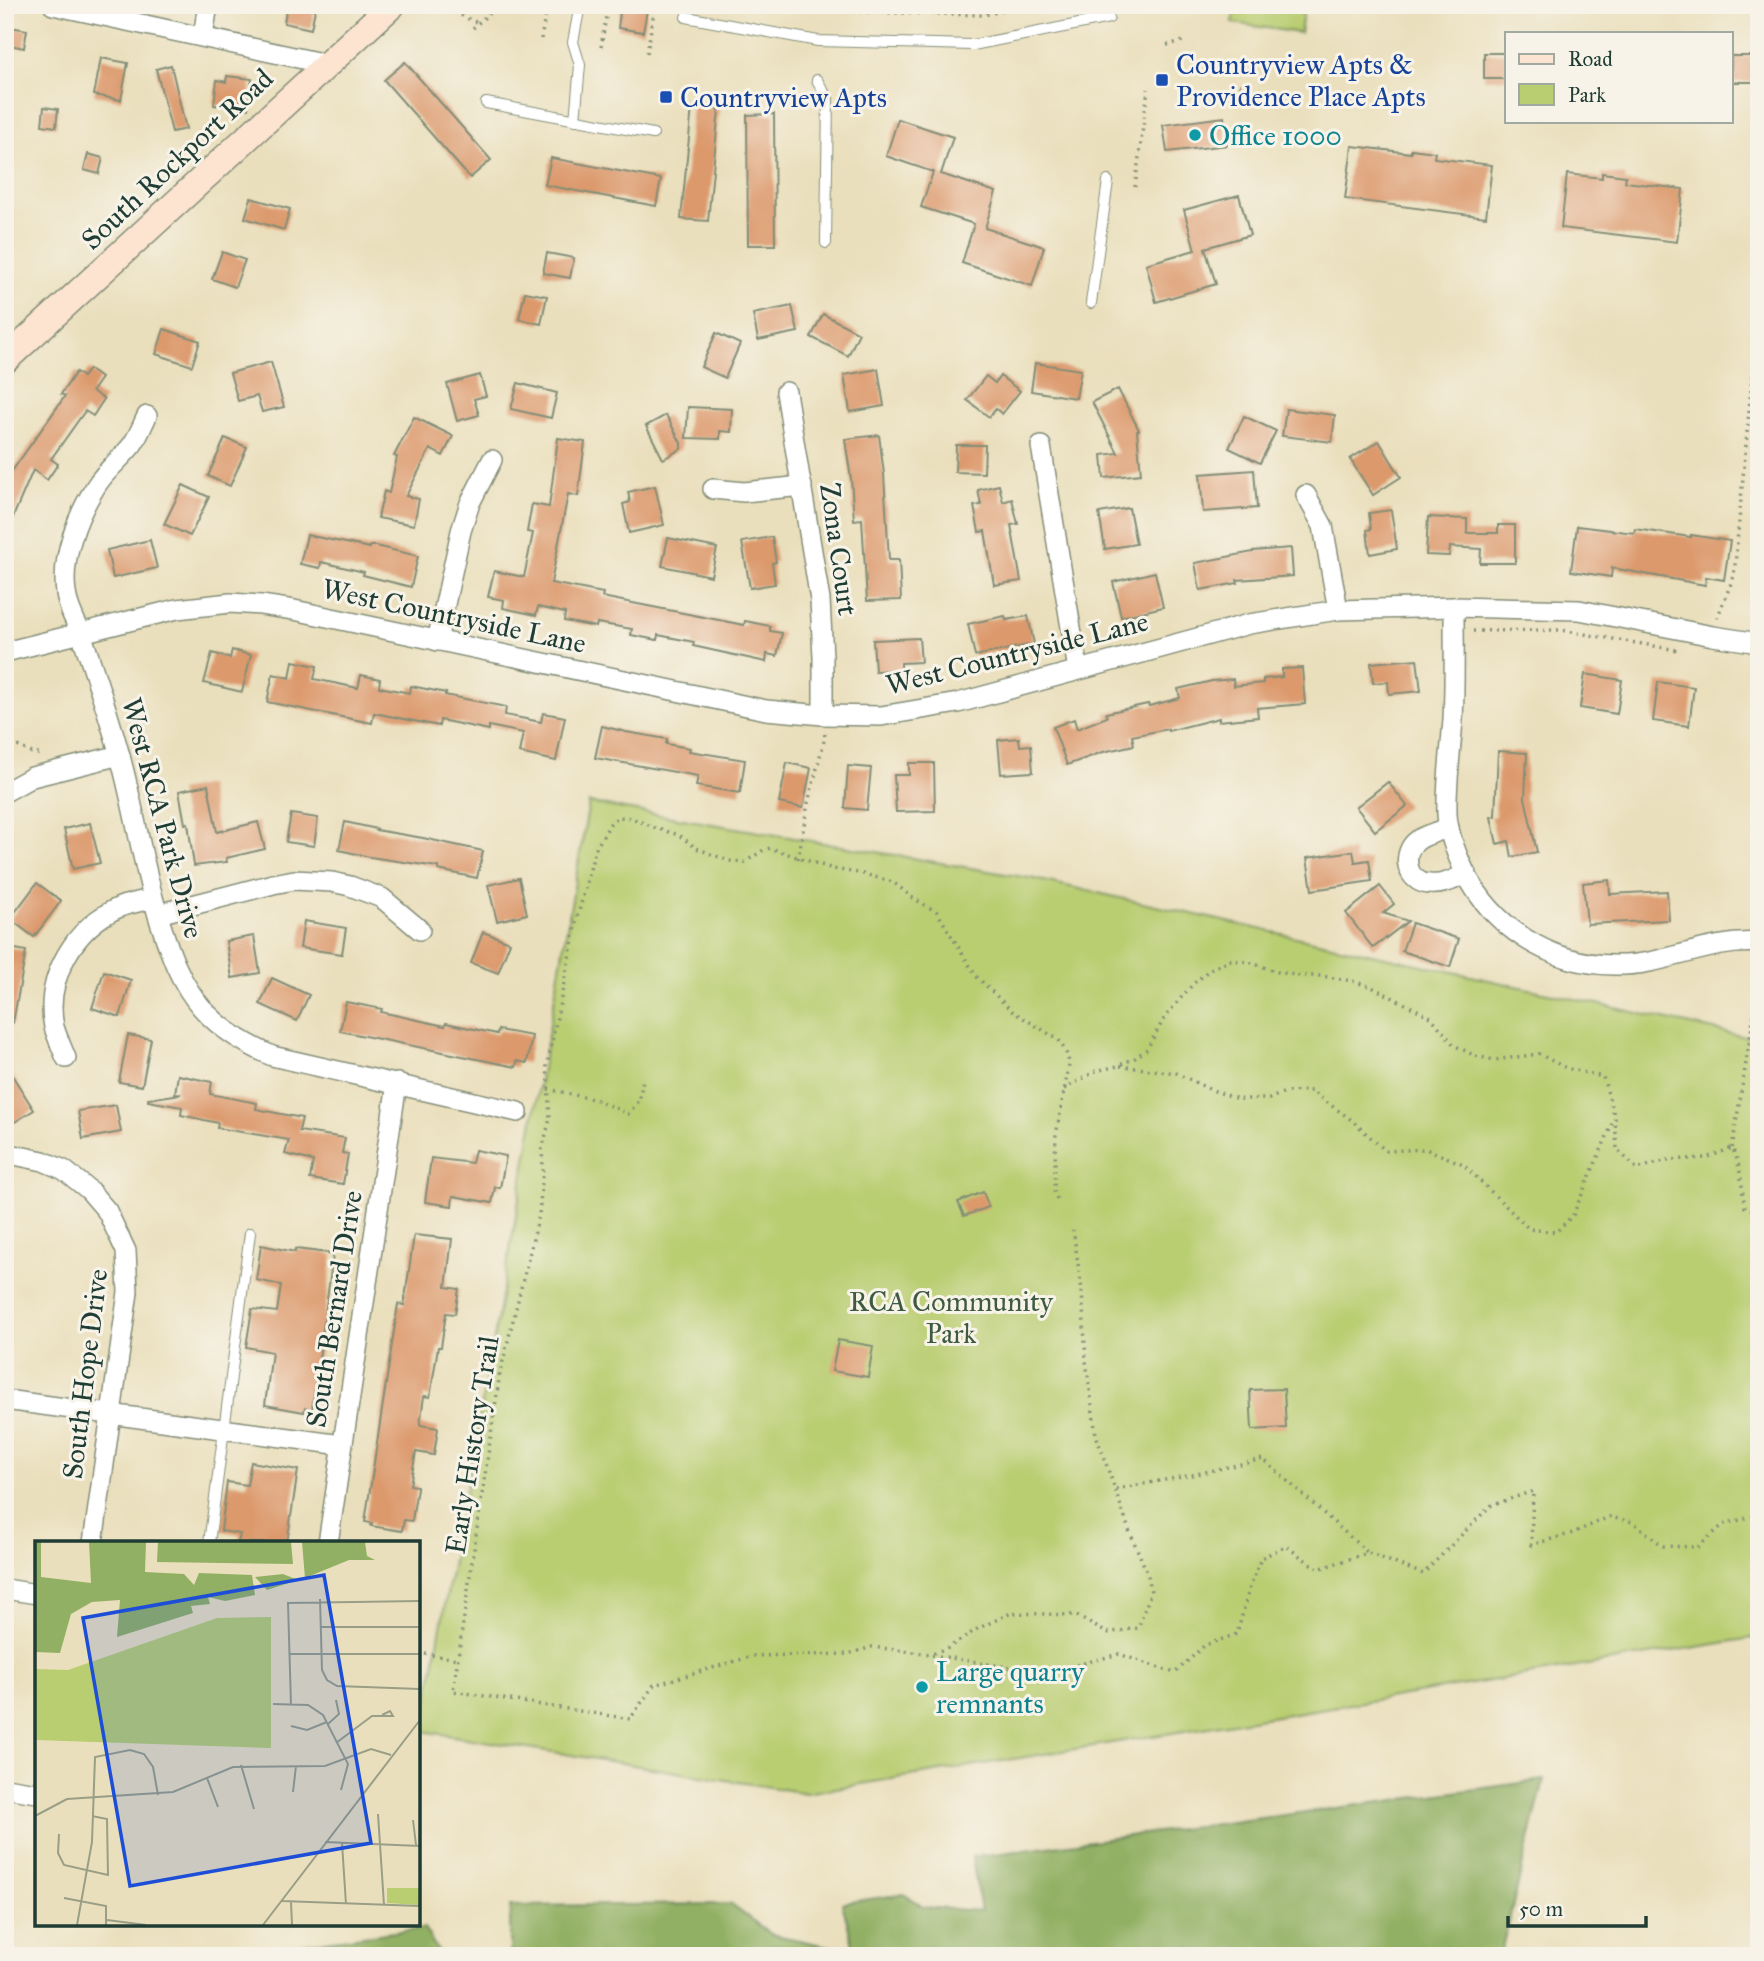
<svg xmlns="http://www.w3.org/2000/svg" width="1764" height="1961" viewBox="0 0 1764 1961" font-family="'IM FELL Great Primer',serif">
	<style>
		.green { fill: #b9cd71; stroke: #6c8552; stroke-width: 2 }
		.forest { fill: #92b063; stroke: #58764c; stroke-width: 2 }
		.building { fill: #dc996c }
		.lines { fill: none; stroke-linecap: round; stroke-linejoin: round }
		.lane-casing { stroke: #848e78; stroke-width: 12 }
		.street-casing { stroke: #848e78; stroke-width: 22 }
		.secondary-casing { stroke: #848e78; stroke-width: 29 }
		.path { stroke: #848e78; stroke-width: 3.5; stroke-dasharray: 2 5; stroke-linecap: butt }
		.lane { stroke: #fff; stroke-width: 10 }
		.street { stroke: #fff; stroke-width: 19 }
		.secondary { stroke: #fde4d1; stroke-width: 26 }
		.transit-dot { fill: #1a4fb4; stroke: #f7f3e8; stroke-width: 2.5 }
		.culture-dot { fill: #0f9aa8; stroke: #f7f3e8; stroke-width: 2.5 }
		.labels { text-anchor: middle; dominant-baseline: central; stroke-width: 6; stroke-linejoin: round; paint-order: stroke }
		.transit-label { font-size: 28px; fill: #164399; stroke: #f7f3e8; text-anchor: start }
		.culture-label { font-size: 28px; fill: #0d838f; stroke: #f7f3e8; text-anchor: start }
		.street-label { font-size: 28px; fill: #1f3d34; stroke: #f7f3e8 }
		.park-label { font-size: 28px; fill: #3e5a40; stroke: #f7f3e8 }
		.inset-road { fill: none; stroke: #999e86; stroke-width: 2 }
		.view { fill: #1d4ed8; fill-opacity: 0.15; stroke: #1d4ed8; stroke-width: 3.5 }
		.inset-edge { fill: none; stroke: #1f3d34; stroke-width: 3.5 }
	</style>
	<rect width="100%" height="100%" fill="#f7f3e8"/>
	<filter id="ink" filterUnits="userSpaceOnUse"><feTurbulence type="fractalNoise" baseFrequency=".0143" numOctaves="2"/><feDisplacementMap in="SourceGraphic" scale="14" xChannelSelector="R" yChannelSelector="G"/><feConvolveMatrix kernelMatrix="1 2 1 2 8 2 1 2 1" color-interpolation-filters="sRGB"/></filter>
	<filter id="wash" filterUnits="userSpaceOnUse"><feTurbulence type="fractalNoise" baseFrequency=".00686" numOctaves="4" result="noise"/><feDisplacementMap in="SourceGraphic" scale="28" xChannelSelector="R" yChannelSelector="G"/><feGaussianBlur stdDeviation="1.57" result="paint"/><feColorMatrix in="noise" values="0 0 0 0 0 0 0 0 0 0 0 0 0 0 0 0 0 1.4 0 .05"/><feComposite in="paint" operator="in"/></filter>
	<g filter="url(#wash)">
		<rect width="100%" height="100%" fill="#eadfbc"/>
		<g class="green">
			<polygon points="1235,5 1292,5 1304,7 1300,33 1233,23"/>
			<polygon points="589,803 1035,879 1759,1040 1759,1637 806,1793 422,1731 513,1233"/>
		</g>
		<g class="forest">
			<polygon points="1544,1780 1500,1956 510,1956 510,1906 730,1904 771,1934 855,1952 842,1903 904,1894 923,1907 981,1911 972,1857"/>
			<polygon points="424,1928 441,1956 213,1956"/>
		</g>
		<g id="blocks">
			<g class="building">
				<polygon points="287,5 316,5 311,29 284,23"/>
				<polygon points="621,5 648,5 643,32 618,28"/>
				<polygon points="5,26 27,30 24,48 5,44"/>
				<rect x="1484" y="53" width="23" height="26"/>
				<rect x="1731" y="56" width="28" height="26"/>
				<polygon points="101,58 128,63 121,100 94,95"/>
				<polygon points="405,62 491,160 470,178 384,80"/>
				<polygon points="171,65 186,129 172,132 156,69"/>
				<polygon points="227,76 252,79 248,109 214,105 217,80 226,82"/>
				<polygon points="44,107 58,109 56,127 42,125"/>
				<polygon points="692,107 719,109 708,221 681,219"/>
				<polygon points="774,114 775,245 748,245 747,115"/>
				<polygon points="1224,117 1227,145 1167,152 1163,125"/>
				<polygon points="898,119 953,137 941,174 996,192 985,228 1044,247 1032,286 962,263 974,224 921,207 933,172 886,156"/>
				<polygon points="1352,146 1411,153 1411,149 1435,152 1434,158 1492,165 1486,217 1345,199"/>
				<polygon points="88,154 103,158 99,174 84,170"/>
				<polygon points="551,158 661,179 656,206 545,185"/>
				<polygon points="1602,173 1626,176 1625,182 1683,189 1677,242 1561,228 1567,174 1602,178"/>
				<polygon points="1239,195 1250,235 1205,248 1216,284 1156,302 1146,264 1195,250 1184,210"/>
				<polygon points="251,198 290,209 284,230 245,218"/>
				<polygon points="222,252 245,260 235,287 212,279"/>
				<polygon points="547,253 574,258 570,278 543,273"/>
				<polygon points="525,292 547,296 541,324 519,319"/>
				<polygon points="792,306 798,332 758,340 753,314"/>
				<polygon points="823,314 859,333 848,356 811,337"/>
				<polygon points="164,329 200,341 192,366 156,354"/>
				<polygon points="716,333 740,344 725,378 701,367"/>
				<polygon points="271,362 284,407 262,412 257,396 238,401 230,373"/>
				<polygon points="1035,363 1081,370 1076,398 1031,391"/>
				<polygon points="89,369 101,378 92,391 104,399 93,416 85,411 51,459 58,464 47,480 33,470 5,536 5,481 65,396 61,394 76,372 83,377"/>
				<polygon points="878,369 884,406 850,412 844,375"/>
				<polygon points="480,375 486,396 474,399 479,415 457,421 447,384"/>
				<polygon points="986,376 995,383 1000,376 1020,391 1002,414 996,409 989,417 967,400"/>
				<polygon points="518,383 557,393 551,418 511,409"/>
				<polygon points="1118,389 1139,430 1137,431 1141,474 1104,478 1102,455 1118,453 1092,402"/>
				<polygon points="688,407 732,409 731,432 720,431 720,439 686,438"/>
				<polygon points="1286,409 1335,415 1332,442 1282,436"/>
				<polygon points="666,415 681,443 681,449 663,459 646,426"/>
				<polygon points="1244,416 1276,431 1260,463 1229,448"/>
				<polygon points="414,417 453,436 443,456 430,449 406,496 419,499 414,525 378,518 384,491 389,493 397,457 394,456"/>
				<polygon points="879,435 884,474 889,560 899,560 901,600 867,601 862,519 854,520 851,479 845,439"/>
				<polygon points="225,438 247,447 230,486 208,476"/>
				<polygon points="558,438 585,442 578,496 568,494 551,583 603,593 602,597 663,609 744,625 745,621 770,626 770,631 782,633 777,656 767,654 766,662 693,646 694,642 658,635 657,640 631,635 632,629 597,623 596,627 564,621 565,613 538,607 536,615 503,608 504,600 488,597 494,571 524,577 533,533 527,532 532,504 549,507"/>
				<polygon points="1379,441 1401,477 1373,495 1350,459"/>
				<polygon points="956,445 985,445 984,473 955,472"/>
				<polygon points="1254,470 1257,508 1203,512 1200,474"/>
				<polygon points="183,485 209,497 190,536 164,524"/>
				<polygon points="999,485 1003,502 1012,499 1018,524 1011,525 1021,581 994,585 985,531 979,532 974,506 981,505 978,490"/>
				<polygon points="655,486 664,525 629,533 623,504 630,502 628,492"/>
				<polygon points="1129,508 1136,544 1105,549 1099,513"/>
				<polygon points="1391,510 1397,549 1370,554 1367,530 1371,529 1369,513"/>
				<polygon points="1428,517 1467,519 1467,533 1498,533 1498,525 1515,525 1515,563 1480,563 1481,549 1450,547 1449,556 1426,555"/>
				<polygon points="1577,526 1634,533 1635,529 1691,537 1691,535 1730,541 1724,580 1706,577 1705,585 1612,568 1611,577 1571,571"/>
				<polygon points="307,535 370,548 370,546 376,546 418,556 411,587 363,575 364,572 321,562 320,568 300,564"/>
				<polygon points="772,537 776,562 772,563 775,584 750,588 742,542"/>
				<polygon points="668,538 717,548 711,576 662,566"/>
				<polygon points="150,540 157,568 113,578 107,550"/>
				<polygon points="1291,548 1293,576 1237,580 1238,583 1200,590 1195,563 1253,552 1253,551"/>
				<polygon points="1155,572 1163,607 1121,617 1113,582"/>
				<polygon points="1005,616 1006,620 1028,616 1034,644 975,656 968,624"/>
				<polygon points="919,638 921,662 901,663 901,670 875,671 873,640"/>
				<polygon points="232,650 251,655 242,692 204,683 212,653 230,658"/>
				<polygon points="1417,659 1421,691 1389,694 1388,682 1373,683 1371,663"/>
				<polygon points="293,661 317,666 314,679 358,688 361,675 380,679 379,687 410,693 411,686 446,693 445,695 506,707 505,715 541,722 543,713 565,717 556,761 519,753 523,733 489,726 489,730 440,720 439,726 374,713 372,723 267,702 273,674 290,678"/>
				<polygon points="1302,668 1305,704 1257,708 1258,717 1219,721 1219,718 1168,731 1168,729 1132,736 1134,745 1103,752 1067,765 1053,727 1074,719 1077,729 1107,717 1106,713 1148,704 1149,706 1180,698 1178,689 1212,681 1233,679 1234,686 1263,683 1263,679 1282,677 1282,669"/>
				<polygon points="1585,674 1622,680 1617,714 1580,708"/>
				<polygon points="1658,682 1694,687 1689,726 1653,721"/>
				<polygon points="602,726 626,732 667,739 666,744 690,748 689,751 745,760 740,793 696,786 698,776 595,758"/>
				<polygon points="1019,738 1020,746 1031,745 1033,772 1001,774 998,740"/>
				<polygon points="1498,751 1527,753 1525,798 1537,852 1512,857 1509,841 1497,844 1491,817 1495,816"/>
				<polygon points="787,763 811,768 803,808 779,803"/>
				<polygon points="909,763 934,763 935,811 896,812 894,775 909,775"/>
				<polygon points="848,766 871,768 867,810 845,808"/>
				<polygon points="1388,782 1407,806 1375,831 1356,807"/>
				<polygon points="208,785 217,832 258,822 265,849 226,858 227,862 194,866 188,823 185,824 179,791"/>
				<polygon points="291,814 318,818 314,846 286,842"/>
				<polygon points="345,822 377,829 376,830 423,838 483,851 477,878 438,870 438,867 370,857 339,850"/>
				<polygon points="90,823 100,863 73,869 64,829"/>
				<polygon points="1353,851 1355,862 1369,860 1372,881 1312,890 1307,858"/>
				<polygon points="519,878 527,914 497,921 488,885"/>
				<polygon points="1609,880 1610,894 1667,891 1669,920 1587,924 1583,883"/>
				<polygon points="37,883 61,901 34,937 10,919"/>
				<polygon points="1380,886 1394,904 1383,913 1408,921 1373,948 1346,913"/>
				<polygon points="304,921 346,928 342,954 300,948"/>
				<polygon points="1412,923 1459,939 1450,967 1402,951"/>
				<polygon points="483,932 510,942 498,973 471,963"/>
				<polygon points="254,936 260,973 232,978 226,941"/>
				<polygon points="5,947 26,951 13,1023 5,1022"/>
				<polygon points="104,971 131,980 120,1017 92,1008"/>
				<polygon points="272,978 309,995 297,1021 260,1004"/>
				<polygon points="346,1002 382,1009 381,1012 445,1026 446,1023 497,1034 498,1030 532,1036 527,1063 517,1061 516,1067 340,1031"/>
				<polygon points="128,1035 151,1039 142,1086 119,1082"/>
				<polygon points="5,1064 34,1110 5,1128"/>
				<polygon points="178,1075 212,1082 210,1094 257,1103 256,1109 302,1118 299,1131 345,1138 342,1153 348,1154 343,1184 310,1179 313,1161 285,1154 289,1140 217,1128 218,1123 181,1115 182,1107 148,1101 148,1099 181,1094 175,1093"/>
				<polygon points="116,1105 121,1132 83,1139 78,1111"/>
				<polygon points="475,1150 506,1156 500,1188 495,1187 492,1203 453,1196 452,1206 425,1202 431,1158 472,1163"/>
				<polygon points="983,1192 989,1207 964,1216 958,1202"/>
				<polygon points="414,1235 452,1239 446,1287 459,1289 455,1314 446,1313 441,1347 438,1347 430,1397 424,1396 420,1425 438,1428 434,1455 416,1452 410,1485 417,1486 417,1488 412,1521 404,1520 402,1531 371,1526 372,1523 365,1522 398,1304 404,1305"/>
				<polygon points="261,1245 295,1252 295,1249 328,1253 328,1254 333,1255 312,1410 305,1408 304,1412 265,1405 272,1352 246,1347 252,1309 277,1312 281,1285 256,1280"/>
				<polygon points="838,1340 873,1346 868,1377 832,1371"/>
				<polygon points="1284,1389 1286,1428 1252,1430 1250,1390"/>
				<polygon points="251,1462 298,1470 287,1543 238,1543 240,1534 221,1531 227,1482 247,1485"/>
			</g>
		</g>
	</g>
	<g filter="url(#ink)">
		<use href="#blocks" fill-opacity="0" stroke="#848e78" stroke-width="2"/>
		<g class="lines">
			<defs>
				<g id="lane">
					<polyline points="686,17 818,41 973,45 1109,18"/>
					<polyline points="817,80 828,99 826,243"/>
					<polyline points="486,103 653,134"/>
					<polyline points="575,120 580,65 573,42 580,5"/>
					<polyline points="1091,303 1108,181"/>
					<polyline points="209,1543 250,1233"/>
				</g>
				<g id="street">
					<polyline points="53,5 326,64"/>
					<polyline points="203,36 208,5"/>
					<polyline points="786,392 820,600 823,657 823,715"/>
					<path d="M 147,416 C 142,426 138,437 132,445 C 121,459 106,470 96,486 C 77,516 61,557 66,593 C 68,608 75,621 81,633 C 95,674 109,715 120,756 C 135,811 143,868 160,922 C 170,953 180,983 202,1008 C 221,1030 246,1044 272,1056 L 518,1112"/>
					<polyline points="1041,446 1078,670"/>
					<polyline points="713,489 744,492 802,486"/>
					<polyline points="1306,495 1323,526 1338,610"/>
					<path d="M 1454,607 C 1454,644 1455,682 1453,719 C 1451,750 1446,784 1447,814 C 1448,833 1456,853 1464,870 C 1492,927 1549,964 1613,965 C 1664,967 1706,939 1759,943"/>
					<polyline points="437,641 461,531 470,503 492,460"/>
					<polyline points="5,652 177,609 230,603 261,605 294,610 766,710 823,715 881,716 958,703 1249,624 1338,610 1454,607 1579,610 1713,636 1759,643"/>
					<polyline points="5,792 32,777 120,755"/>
					<path d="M 1449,828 C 1439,831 1427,834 1418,840 C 1400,853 1406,882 1429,884 C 1442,886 1455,879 1466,874"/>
					<polyline points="158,914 273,884 294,880 332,882 350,886 382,898 420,930"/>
					<path d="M 66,1058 C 62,1048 57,1037 54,1027 C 44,978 75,926 120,907 C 130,903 142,901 152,899"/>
					<polyline points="5,1153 43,1161 64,1170 89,1190 107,1211 126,1251 128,1292 93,1543"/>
					<polyline points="5,1400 342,1445"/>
					<polyline points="328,1543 397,1083"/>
					<polyline points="5,1589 37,1594"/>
					<polyline points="5,1788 37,1793"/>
				</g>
				<polyline id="secondary" points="5,360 392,5"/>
			</defs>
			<use href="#lane" class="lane-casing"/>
			<use href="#street" class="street-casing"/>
			<use href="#secondary" class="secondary-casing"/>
			<g class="path">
				<path d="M 452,5 C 455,15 469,19 479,23"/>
				<polyline points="777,5 819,11 984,15 1029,5"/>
				<polyline points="473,28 498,5"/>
				<polyline points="541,39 547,5"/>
				<polyline points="1167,45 1187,40"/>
				<polyline points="601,47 608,5"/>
				<polyline points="647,53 655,5"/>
				<polyline points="1232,85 1252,85"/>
				<polyline points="1758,150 1759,152"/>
				<polyline points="1135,187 1148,89"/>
				<polyline points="1717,618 1734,576 1752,378 1759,338"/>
				<polyline points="1473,631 1561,630 1677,650"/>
				<polyline points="5,740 34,754 42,754"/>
				<polyline points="798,859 808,803 825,737 824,731"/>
				<polyline points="1120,1066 1176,1073 1209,1089 1238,1099 1269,1099 1285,1092 1311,1091 1349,1118 1386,1151 1426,1149 1463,1164 1529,1229 1556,1232 1573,1215 1614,1120"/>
				<polyline points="548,1089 597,1100 628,1114 639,1101 643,1079"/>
				<path d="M 1064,1089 L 1096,1071 L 1118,1066 L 1135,1058 L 1147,1049 L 1165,1017 L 1192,985 L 1210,969 L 1231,960 L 1249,962 L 1278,972 L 1300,976 L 1322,976 L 1352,981 L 1372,987 L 1431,1017 L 1454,1045 L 1475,1056 L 1495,1060 L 1539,1054 L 1566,1068 L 1603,1077 L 1615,1118 L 1617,1149 L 1637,1169 L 1667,1160 L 1706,1158 L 1732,1148 C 1742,1166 1741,1187 1745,1207 L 1759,1212"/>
				<polyline points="1732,1148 1759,983"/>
				<polyline points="1057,1199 1054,1190 1056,1135 1069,1065 1068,1056 1059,1040 1012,1011 976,976 937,912 913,898 893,882 864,874 833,869 770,848 762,851 745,862 729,861 696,848 679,835 655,828 632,818 618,817 610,824 595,850 578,915 547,1066 550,1119 542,1149 543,1169 539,1215 500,1373 453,1691 630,1719 654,1685 753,1656 848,1654 872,1647 930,1654 948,1648 979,1628 1011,1613 1075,1615 1107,1633 1138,1628 1151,1592 1148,1575 1129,1530 1096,1435 1086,1361 1082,1290 1073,1230"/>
				<polyline points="1116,1489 1192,1475 1263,1459 1368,1553"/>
				<polyline points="418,1653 458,1659"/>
				<polyline points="932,1655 1046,1673 1119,1654 1175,1673 1205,1645 1237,1634 1249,1590 1261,1558 1286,1546 1318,1569 1368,1553 1423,1574 1490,1506 1533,1491 1531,1545 1573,1533 1609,1517 1633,1522 1663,1546 1698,1547 1724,1524 1759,1515"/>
			</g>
			<use href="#lane" class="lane"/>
			<use href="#street" class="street"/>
			<use href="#secondary" class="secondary"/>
		</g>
	</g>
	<g class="transit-dot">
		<rect x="1155" y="73" width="14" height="14" rx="3.5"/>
		<rect x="659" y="90" width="14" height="14" rx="3.5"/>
	</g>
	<g class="culture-dot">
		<circle cx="1195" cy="135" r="7"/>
		<circle cx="922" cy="1687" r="7"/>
	</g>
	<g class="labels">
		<g class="transit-label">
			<text x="1176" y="64">Countryview Apts &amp;<tspan x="1176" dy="32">Providence Place Apts</tspan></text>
			<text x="680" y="97">Countryview Apts</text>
		</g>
		<g class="culture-label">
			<text x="1209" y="135">Office 1000</text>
			<text x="936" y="1671">Large quarry<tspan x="936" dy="32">remnants</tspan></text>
		</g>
		<g class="street-label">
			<text transform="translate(177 159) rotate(-43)">South Rockport Road</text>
			<text transform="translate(839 549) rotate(82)">Zona Court</text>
			<text transform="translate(454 616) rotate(12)">West Countryside Lane</text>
			<text transform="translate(1017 653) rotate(-14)">West Countryside Lane</text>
			<text transform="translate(163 818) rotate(75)">West RCA Park Drive</text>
			<text transform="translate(334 1309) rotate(-81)">South Bernard Drive</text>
			<text transform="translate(85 1374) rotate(-83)">South Hope Drive</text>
			<text transform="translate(472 1445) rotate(-81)">Early History Trail</text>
		</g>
		<g class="park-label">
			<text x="951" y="1301">RCA Community<tspan x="951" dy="32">Park</tspan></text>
		</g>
	</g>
	<g transform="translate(35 1541)">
		<rect width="385" height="385" fill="#eadfbc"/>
		<path d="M 236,76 L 236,207 L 0,199 L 0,128 L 33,129 L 182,77 ZM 352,347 L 384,347 L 385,364 L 352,362 Z" fill="#b9cd71"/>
		<path d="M 0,1 L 6,1 L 6,36 L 56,42 L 54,1 L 111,1 L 110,31 L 149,33 L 159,44 L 164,32 L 217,34 L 220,54 L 190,60 L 173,56 L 175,63 L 156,65 L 158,72 L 82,96 L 85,59 L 57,61 L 36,73 L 25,112 L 0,111 ZM 123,1 L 256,1 L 258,23 L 122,21 ZM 267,1 L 330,1 L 332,15 L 340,19 L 314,19 L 270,37 ZM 248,33 L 263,39 L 232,49 L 220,36 Z" fill="#92b063"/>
		<path class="inset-road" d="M 285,58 L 287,129 L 292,139 L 302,145 L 385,148M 286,86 L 385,86M 254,113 L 385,113M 238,163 L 273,164 L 288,174 L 313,223 L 306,249M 256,164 L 253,62 L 385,60M 293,183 L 304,173 L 301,159M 256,185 L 272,189 L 292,181M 301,202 L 337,175 L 358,175 L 355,170 L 347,174M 206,224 L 219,268M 172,237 L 183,266M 258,251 L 261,225M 343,273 L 349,364M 0,275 L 32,258 L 138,251 L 198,226 L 290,225 L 336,208 L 356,214M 378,279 L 381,304M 24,293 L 23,312 L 29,324 L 73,334 L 72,278 L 57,275M 290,301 L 385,305M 307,302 L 311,363M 29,357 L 71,365 L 71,384M 247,360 L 385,365M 256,361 L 257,384M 72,379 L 111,384M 42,384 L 57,301 L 60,216 L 95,209 L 109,213 L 118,226 L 123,254M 228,384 L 385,179"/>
		<path class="view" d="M 289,34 L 336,302 L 95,345 L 48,77 Z"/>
		<rect width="385" height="385" class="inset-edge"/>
	</g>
	<rect width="1764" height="1961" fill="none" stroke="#f7f3e8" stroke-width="28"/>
	<rect x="1505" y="32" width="228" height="91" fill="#f7f3e8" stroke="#a1aaa0" stroke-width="2"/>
	<rect x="1519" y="54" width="35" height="10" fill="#fde4d1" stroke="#a1aaa0" stroke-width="2"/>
	<text x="1568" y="66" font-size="21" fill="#1f3d34">Road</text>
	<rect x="1519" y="84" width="35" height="21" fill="#b9cd71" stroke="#a1aaa0" stroke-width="2"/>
	<text x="1568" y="102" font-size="21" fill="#1f3d34">Park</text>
	<path d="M1508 1916v10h138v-10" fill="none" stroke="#1f3d34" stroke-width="3.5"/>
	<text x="1519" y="1916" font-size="21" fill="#1f3d34" stroke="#f7f3e8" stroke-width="5" paint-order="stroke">50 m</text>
</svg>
